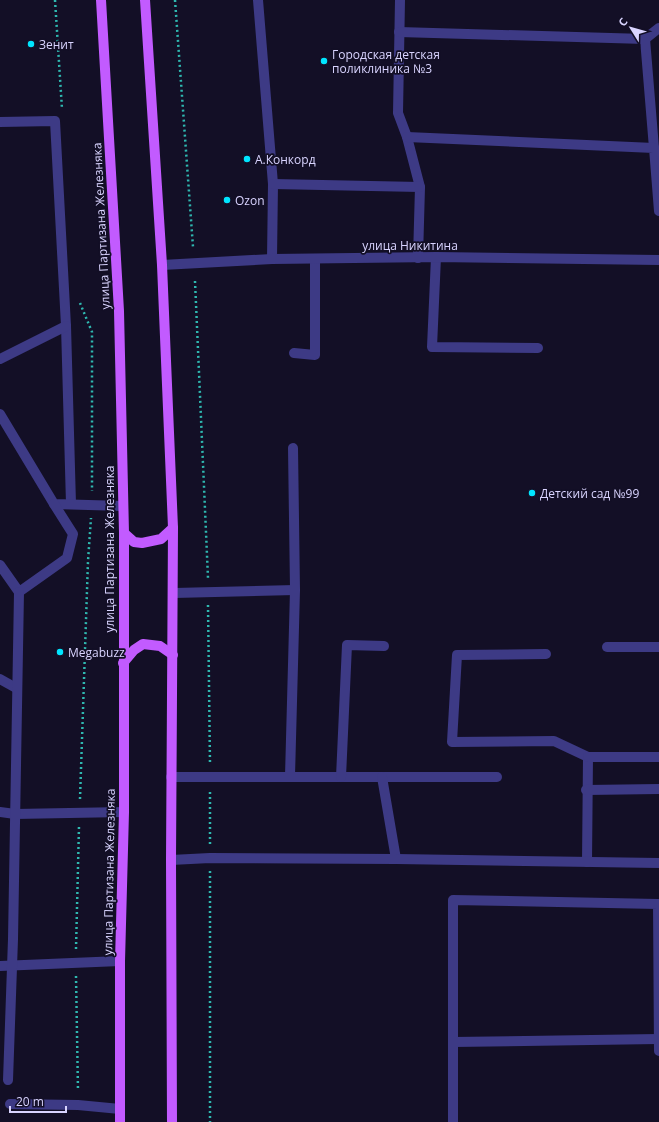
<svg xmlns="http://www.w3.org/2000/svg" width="659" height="1122" viewBox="0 0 659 1122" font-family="'Open Sans',sans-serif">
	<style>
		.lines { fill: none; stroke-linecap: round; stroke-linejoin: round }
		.path { stroke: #2fb8b0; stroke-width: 2.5; stroke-dasharray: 2 3; stroke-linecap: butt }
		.lane { stroke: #3d3a85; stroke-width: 10 }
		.street { stroke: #3d3a85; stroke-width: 10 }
		.primary { stroke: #c25bff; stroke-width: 10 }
		.poi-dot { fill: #00e5ff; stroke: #130f26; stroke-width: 1.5 }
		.labels { text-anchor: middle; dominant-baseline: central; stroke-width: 3.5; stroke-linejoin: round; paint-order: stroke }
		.poi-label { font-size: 12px; fill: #d9d4ff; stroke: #130f26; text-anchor: start }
		.street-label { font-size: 12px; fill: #d9d4ff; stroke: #130f26 }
	</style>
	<rect width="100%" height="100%" fill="#130f26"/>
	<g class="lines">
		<g class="path">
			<polyline points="55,0 62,109"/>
			<polyline points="175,0 193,247"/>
			<polyline points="195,281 208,578"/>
			<polyline points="80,303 92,332 92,491"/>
			<polyline points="208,605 210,764"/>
			<polyline points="80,799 88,561 91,518"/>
			<polyline points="210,844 210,791"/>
			<polyline points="210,871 210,1122"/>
			<polyline points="76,949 79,826"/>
			<polyline points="76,976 78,1091"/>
		</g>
		<g class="lane">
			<polyline points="258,0 273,184 272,259"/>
			<polyline points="400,0 398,113 407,137 420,187 418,258"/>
			<polyline points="399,32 645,39 659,28"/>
			<polyline points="645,39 654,148"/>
			<polyline points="0,122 55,121 66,326 71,504"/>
			<polyline points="407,137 654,148 659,211"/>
			<polyline points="273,184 420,187"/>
			<polyline points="436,257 432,347 538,348"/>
			<polyline points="294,353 315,355 315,259"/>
			<polyline points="0,359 66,326"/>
			<polyline points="0,414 54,504 123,506"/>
			<polyline points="0,565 19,592 67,558 73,534 54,504"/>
			<polyline points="174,593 295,590"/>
			<polyline points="607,647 659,647"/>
			<polyline points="546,654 457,655 452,742 554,741 588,757 587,862"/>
			<polyline points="0,679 16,688"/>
			<polyline points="588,757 659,757"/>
			<polyline points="290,776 295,590 293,448"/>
			<polyline points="171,777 497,777"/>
			<polyline points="341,777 347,645 384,646"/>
			<polyline points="382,777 396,859"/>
			<polyline points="586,790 659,789"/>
			<polyline points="0,812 15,814 124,812"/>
			<polyline points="171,860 210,858 396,859 659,863"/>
			<polyline points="0,966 120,961"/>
			<polyline points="453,1042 658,1039"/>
			<polyline points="8,1080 13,939 19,592"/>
			<polyline points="10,1104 78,1105 120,1109"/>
			<polyline points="453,1122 453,900 658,904 659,1051"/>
		</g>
		<polyline class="street" points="162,265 272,259 436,257 659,260"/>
		<g class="primary">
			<polyline points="101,0 119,311 124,533 124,812 120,961 120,1122"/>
			<polyline points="145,0 162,265 173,528 171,860 172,1122"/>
			<polyline points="124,533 134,542 142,543 161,539 173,528"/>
			<polyline points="123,663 134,650 143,644 160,646 173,655"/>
		</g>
	</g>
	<g class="poi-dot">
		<circle cx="31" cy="44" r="4"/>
		<circle cx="324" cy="61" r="4"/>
		<circle cx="247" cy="159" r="4"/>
		<circle cx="227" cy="200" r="4"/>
		<circle cx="532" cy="493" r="4"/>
		<circle cx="60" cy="652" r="4"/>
	</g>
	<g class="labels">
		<g class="poi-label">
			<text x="39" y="44">Зенит</text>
			<text x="332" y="54">Городская детская<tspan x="332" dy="14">поликлиника №3</tspan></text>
			<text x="255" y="159">А.Конкорд</text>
			<text x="235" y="200">Ozon</text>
			<text x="540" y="493">Детский сад №99</text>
			<text x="68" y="652">Megabuzz</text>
		</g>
		<g class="street-label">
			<text transform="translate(101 226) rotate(-93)">улица Партизана Железняка</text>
			<text x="410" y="245">улица Никитина</text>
			<text transform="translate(109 549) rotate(-90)">улица Партизана Железняка</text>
			<text transform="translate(109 872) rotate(-89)">улица Партизана Железняка</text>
		</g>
	</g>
	<g transform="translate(631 28) rotate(307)" stroke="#130f26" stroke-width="3" paint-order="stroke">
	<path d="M0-3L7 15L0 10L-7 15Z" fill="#d9d4ff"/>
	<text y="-6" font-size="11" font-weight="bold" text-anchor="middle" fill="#d9d4ff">С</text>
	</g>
	<path d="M10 1106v6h56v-6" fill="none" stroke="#d9d4ff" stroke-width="2"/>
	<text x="16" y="1106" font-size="12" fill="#d9d4ff" stroke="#130f26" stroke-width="3" paint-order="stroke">20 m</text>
</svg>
